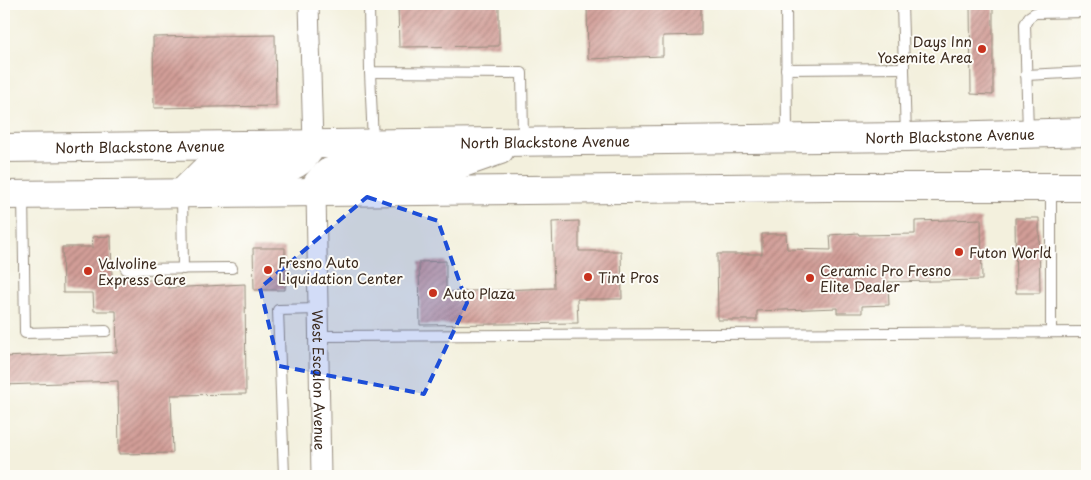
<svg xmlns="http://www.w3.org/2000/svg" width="1091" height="480" viewBox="0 0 1091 480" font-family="'Playpen Sans',sans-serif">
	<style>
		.building { fill: url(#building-hatch) }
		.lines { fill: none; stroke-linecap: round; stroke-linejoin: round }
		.lane-casing { stroke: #978d7e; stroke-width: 12 }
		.street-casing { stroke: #978d7e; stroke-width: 21 }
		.primary-casing { stroke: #978d7e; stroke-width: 30 }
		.lane { stroke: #fff; stroke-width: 10 }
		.street { stroke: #fff; stroke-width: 19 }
		.primary { stroke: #fff; stroke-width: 28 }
		.marked { fill: #1d4ed8; fill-opacity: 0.2; stroke: #1d4ed8; stroke-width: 4; stroke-dasharray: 10 6; stroke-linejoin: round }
		.poi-dot { fill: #c8321e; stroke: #fdfcf7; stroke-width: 2 }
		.labels { text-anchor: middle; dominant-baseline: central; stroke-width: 4; stroke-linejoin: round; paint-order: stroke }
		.poi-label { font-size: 14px; fill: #3b2a1e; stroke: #fdfcf7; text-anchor: start }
		.street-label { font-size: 14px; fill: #3b2a1e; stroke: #fdfcf7 }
	</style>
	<defs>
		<pattern id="building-hatch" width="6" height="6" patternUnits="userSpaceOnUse" patternTransform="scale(1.25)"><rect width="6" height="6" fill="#d29e98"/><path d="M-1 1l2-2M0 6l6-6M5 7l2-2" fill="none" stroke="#ac817b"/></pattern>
	</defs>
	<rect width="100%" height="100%" fill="#fdfcf7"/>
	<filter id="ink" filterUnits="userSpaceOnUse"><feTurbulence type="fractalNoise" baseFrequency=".02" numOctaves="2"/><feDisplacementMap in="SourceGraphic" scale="10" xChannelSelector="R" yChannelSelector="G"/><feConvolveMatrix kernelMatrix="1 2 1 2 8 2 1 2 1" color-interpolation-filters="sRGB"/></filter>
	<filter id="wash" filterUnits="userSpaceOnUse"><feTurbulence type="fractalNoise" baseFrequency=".0096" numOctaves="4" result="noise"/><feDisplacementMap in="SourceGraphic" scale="20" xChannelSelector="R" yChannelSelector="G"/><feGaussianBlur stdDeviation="1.12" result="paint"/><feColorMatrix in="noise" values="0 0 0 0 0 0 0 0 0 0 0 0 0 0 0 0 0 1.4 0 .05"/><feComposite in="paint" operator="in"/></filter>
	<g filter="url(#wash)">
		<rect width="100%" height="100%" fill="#f3f0dd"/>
		<g id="blocks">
			<g class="building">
				<polygon points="398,4 499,4 499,46 399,47"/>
				<polygon points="587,4 701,4 701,35 663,36 663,56 588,59"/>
				<polygon points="970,4 993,4 993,95 971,94"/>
				<polygon points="275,35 276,106 154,108 153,37"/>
				<polygon points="1015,218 1039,218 1040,293 1016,293"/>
				<polygon points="981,219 982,280 888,282 889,305 862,306 862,313 837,313 837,308 757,311 757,320 718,320 717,254 762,254 762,234 786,234 787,249 831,250 830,235 858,233 859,235 915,234 915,221"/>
				<polygon points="579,221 579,251 621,251 622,299 577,299 578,323 420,325 419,262 446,261 446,292 554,288 552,222"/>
				<polygon points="111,236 112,280 168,280 168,288 245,284 246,394 171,395 173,453 119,454 118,381 4,385 4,357 117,352 116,311 94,311 93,293 63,293 62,247 93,247 92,237"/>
				<polygon points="253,248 285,248 285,290 254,290"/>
			</g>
		</g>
	</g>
	<g filter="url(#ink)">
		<use href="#blocks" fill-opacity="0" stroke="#978d7e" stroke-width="1"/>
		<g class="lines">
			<defs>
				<g id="lane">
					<polyline points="369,4 370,72 522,73 523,141"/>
					<polyline points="786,4 787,138"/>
					<polyline points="902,4 906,136"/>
					<polyline points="786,69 904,68"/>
					<polyline points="370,72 373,143"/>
					<polyline points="1026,75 1087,72"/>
					<polyline points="1028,133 1025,24 1029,17 1035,13 1087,12"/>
					<polyline points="182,194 183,269"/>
					<polyline points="23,195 25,333 106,331"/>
					<polyline points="126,269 232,268"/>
					<polyline points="1051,332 1051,188"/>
					<polyline points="318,336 1087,332"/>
					<polyline points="284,476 278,310 318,309"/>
				</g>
				<g id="street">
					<polyline points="309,4 313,144"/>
					<path id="s1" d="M 316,192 L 321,476"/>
				</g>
				<g id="primary">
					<path id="s2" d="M 4,148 L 906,137 L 1087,132"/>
					<polyline points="316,192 317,184 322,178 329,172 348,166 460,164 500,150"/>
					<path d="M 182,193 L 203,172 L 279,170 C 297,166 304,160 313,144"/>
					<polyline points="4,195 828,187 1087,187"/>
				</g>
			</defs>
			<use href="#lane" class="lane-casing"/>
			<use href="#street" class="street-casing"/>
			<use href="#primary" class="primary-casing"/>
			<use href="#lane" class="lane"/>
			<use href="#street" class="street"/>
			<use href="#primary" class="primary"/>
		</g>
	</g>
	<path class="marked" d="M 367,197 L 438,221 L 467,303 L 424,394 L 279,366 L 260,288 Z"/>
	<g class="poi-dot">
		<circle cx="982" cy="49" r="5"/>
		<circle cx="959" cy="252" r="5"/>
		<circle cx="268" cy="270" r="5"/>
		<circle cx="88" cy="271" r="5"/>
		<circle cx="588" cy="277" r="5"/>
		<circle cx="810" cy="278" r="5"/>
		<circle cx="433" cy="293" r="5"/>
	</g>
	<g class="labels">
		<g class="poi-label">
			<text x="972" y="41" text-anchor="end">Days Inn<tspan x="972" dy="16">Yosemite Area</tspan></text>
			<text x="969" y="252">Futon World</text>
			<text x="278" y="262">Fresno Auto<tspan x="278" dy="16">Liquidation Center</tspan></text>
			<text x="98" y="263">Valvoline<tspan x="98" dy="16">Express Care</tspan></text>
			<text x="820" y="270">Ceramic Pro Fresno<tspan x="820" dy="16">Elite Dealer</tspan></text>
			<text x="598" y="277">Tint Pros</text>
			<text x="443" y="293">Auto Plaza</text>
		</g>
		<g class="street-label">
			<text stroke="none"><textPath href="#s2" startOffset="946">North Blackstone Avenue</textPath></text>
			<text stroke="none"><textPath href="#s2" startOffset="541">North Blackstone Avenue</textPath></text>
			<text stroke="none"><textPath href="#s2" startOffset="136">North Blackstone Avenue</textPath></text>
			<text stroke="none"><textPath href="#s1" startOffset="188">West Escalon Avenue</textPath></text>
		</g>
	</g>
	<rect width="1091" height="480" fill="none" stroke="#fdfcf7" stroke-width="20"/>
</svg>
